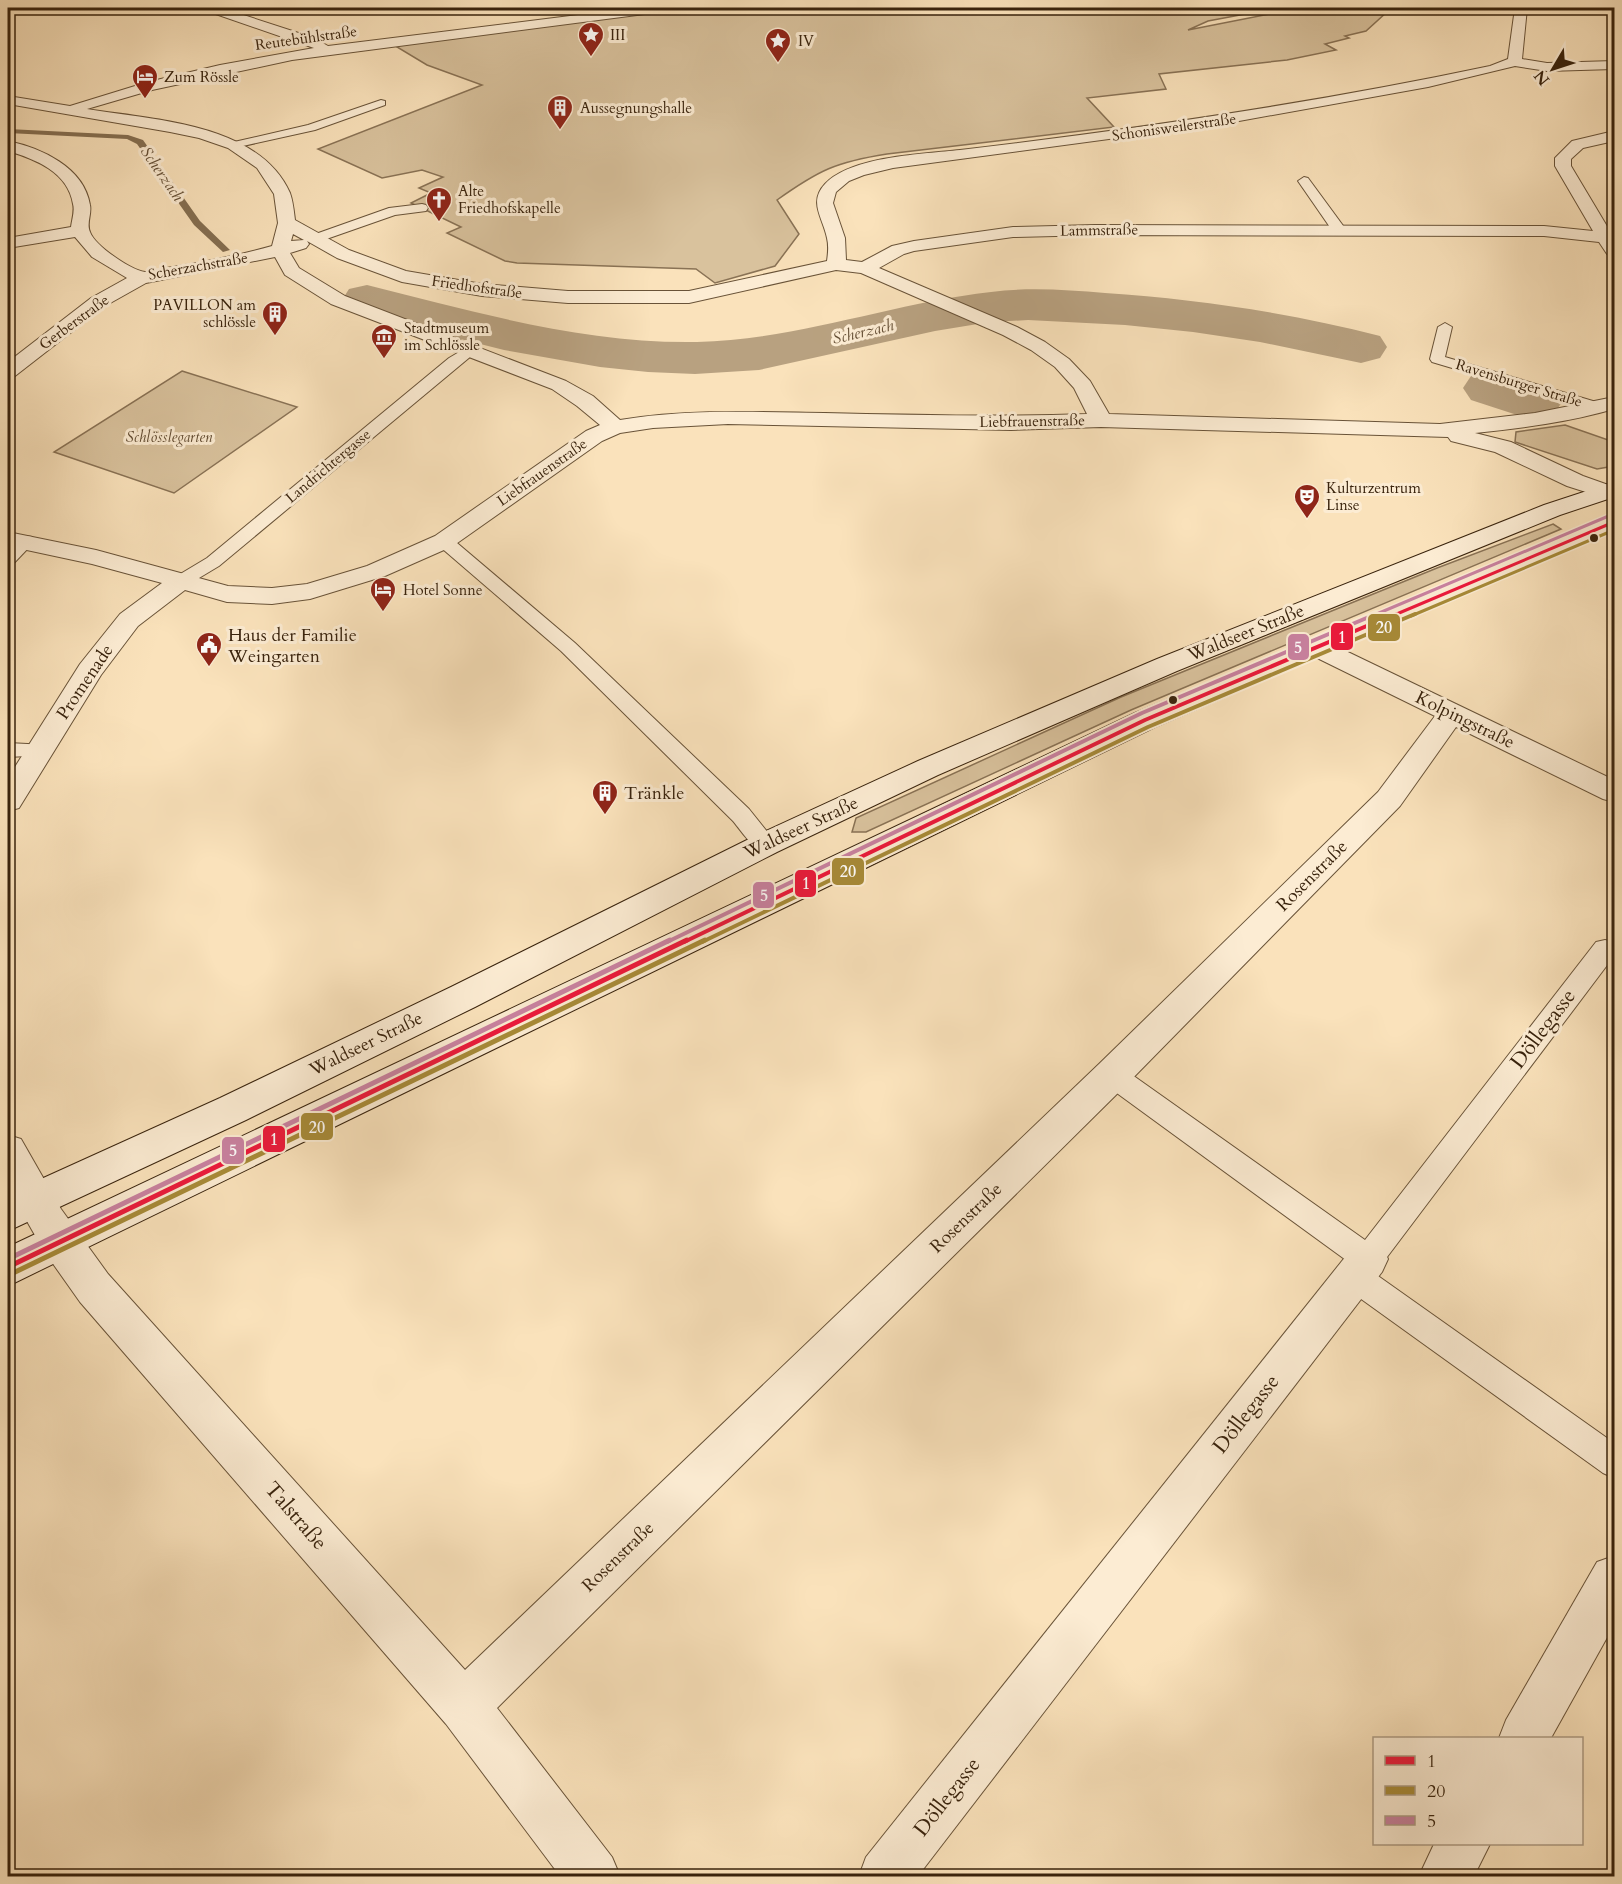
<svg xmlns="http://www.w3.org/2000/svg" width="1622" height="1884" viewBox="0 0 1622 1884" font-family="Cardo,serif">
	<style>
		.green { fill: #d9c29d; stroke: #897255; stroke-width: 1.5 }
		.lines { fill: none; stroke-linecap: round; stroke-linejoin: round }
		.stream { fill: #856f52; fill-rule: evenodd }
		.river { fill: #b8a180; fill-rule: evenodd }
		.service-casing { stroke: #695338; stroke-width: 2 }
		.minor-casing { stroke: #695338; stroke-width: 2 }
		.secondary-casing { stroke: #39230d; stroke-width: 2 }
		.service { fill: #fcecd3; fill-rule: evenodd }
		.minor { fill: #fcecd3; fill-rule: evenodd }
		.secondary { fill: #fcecd3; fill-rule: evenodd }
		.bus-1-far2-casing { stroke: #fcecd3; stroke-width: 6 }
		.bus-1-far1-casing { stroke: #fcecd3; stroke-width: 8 }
		.bus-1-casing { stroke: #fcecd3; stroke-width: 10 }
		.bus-2-far2-casing { stroke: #fcecd3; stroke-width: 6 }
		.bus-2-far1-casing { stroke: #fcecd3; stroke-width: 8 }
		.bus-2-casing { stroke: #fcecd3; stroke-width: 10 }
		.bus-3-far2-casing { stroke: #fcecd3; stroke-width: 6 }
		.bus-3-far1-casing { stroke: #fcecd3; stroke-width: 8 }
		.bus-3-casing { stroke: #fcecd3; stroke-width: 10 }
		.bus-1-far2 { stroke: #ec193b; stroke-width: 3 }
		.bus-1-far1 { stroke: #ec193b; stroke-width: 4 }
		.bus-1 { stroke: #ec193b; stroke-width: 5 }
		.bus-2-far2 { stroke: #a78a37; stroke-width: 3 }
		.bus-2-far1 { stroke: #a78a37; stroke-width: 4 }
		.bus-2 { stroke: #a78a37; stroke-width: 5 }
		.bus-3-far2 { stroke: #c981a0; stroke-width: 3 }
		.bus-3-far1 { stroke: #c981a0; stroke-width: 4 }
		.bus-3 { stroke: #c981a0; stroke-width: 5 }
		.bus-dot { fill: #39230d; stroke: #fcecd3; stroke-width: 2 }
		.labels { text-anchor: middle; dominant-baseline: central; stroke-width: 6; stroke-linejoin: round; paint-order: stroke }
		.far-poi-label { font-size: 15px; fill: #39230d; stroke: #fcecd3; text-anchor: start }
		.far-street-label { font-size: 15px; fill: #39230d; stroke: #fcecd3 }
		.far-park-label { font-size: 15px; font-style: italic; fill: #614b31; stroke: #fcecd3 }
		.far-water-label { font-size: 16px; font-style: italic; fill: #654f35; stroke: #fcecd3 }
		.street-label { font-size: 18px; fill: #39230d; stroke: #fcecd3 }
		.poi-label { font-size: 18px; fill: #39230d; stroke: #fcecd3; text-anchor: start }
		.near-street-label { font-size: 21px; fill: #39230d; stroke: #fcecd3 }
		.line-badge { stroke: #fcecd3; stroke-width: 2 }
		.badge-label { font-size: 16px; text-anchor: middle; font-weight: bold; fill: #fff }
	</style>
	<rect width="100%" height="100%" fill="#fae2bb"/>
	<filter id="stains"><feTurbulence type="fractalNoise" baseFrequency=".00333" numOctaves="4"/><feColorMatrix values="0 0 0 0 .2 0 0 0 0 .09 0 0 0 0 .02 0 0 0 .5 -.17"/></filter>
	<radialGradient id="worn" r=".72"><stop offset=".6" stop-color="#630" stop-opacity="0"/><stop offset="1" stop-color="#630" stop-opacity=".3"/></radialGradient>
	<g class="green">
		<path d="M 660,8 L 1277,8 L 1208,21 L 1188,30 L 1300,8 L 1370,8 L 1388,11 L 1366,31 L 1345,36 L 1349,38 L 1325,44 L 1336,50 L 1287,60 L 1159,74 L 1166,89 L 1087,98 L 1114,127 L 887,154 C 836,162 819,170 777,200 L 799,234 L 775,266 L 715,283 L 696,269 L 517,263 L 505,261 L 447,233 L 461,227 L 411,203 L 431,193 L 419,188 L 443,177 L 422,170 L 382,178 L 318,149 L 482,85 L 427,65 L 392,44 Z"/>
		<polygon points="182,371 297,407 174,493 54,452"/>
		<polygon points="1565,425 1614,442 1614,466 1597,469 1515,442 1516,432"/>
		<polygon points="1553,524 1561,529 1131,710 866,832 852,832 856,818 1121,697 1437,568"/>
	</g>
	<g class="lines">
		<polygon class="stream" points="8,129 128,135 143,140 200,221 230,250 223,252 194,225 137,144 127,139 8,133"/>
		<g class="river">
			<path d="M 367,285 C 475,312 585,344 697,342 C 797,340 892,303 991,292 C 1029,287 1067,290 1105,293 C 1197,299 1290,313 1380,336 L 1387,347 L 1380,358 L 1361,363 L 1260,342 L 1193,332 L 1125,325 L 1028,320 L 990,322 L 935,331 L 759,370 L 695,374 L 648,372 L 600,367 L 504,350 L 349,311 L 342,300 L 349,289 Z"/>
			<polygon points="1491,371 1554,390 1562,402 1554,414 1534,419 1514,414 1471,400 1463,388 1471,376"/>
		</g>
		<defs>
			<g id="service">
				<polygon points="381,100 385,101 385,105 315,130 234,148 228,145 234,142 308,125"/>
				<polygon points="1304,177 1308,178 1344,227 1345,230 1344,233 1334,233 1298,181"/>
				<polygon points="422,204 426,205 428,208 426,211 395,215 315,243 309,239 310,236 389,208"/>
				<polygon points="1445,323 1452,327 1445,357 1603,404 1606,407 1603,410 1593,410 1432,362 1430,359 1438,327"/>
				<polygon points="471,345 476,346 478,349 476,352 219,566 189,584 177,584 174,580 177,576 207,558 449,358"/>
				<polygon points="26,536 32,537 35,541 14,563 8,564 8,549 20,537"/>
				<path d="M 444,536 L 450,537 L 575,643 L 749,809 L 777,844 L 774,850 C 755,855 744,834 733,821 L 561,651 L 438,545 L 435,541 L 438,537 Z"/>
				<polygon points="8,743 47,745 50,750 47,755 8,757"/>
				<polygon points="1605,940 1614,942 1614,956 1378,1269 1371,1271 1614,1443 1614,1478 1603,1473 1343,1286 1338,1276 1343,1266 1350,1263 1103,1083 1099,1075 1103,1067 1112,1064 1121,1067 1365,1240 1596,942"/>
			</g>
			<g id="minor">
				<path d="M 205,8 L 222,8 L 314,38 L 328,46 L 634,8 L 666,8 L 660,12 L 292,60 L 152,90 L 87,109 C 153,120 259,123 290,193 C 293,201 294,212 295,220 L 349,250 L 406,271 L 482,284 L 568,291 L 689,291 L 827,261 C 828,254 829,246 827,238 C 823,218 808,202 825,184 C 851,156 924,154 960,150 C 1138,129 1315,103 1490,66 L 1508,59 L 1515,8 L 1527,8 L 1522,59 L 1547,63 L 1614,61 L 1614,69 L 1547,71 L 1515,66 L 1428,87 L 1228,123 L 893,168 L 864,175 L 849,181 L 836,192 L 833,203 L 845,238 L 846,260 L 862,262 L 892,246 L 914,241 L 1013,227 L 1095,225 L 1544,226 L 1593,231 L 1555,166 L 1555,158 L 1572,141 L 1614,131 L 1614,141 L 1583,148 L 1571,159 L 1571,166 L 1614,238 L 1613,255 L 1607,254 L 1599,242 L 1544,236 L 1095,235 L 1013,237 L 914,251 L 904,254 L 879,268 L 1017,327 L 1045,342 L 1069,359 L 1090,381 L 1109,414 L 1440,424 L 1535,413 L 1614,397 L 1614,409 C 1569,422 1523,428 1475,433 L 1511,442 L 1583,476 L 1614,487 L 1614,501 L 1567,486 L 1495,452 L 1451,441 L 1448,437 L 1101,427 L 1011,430 L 728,424 L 653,428 L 620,433 L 602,441 L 453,546 L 385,576 L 310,599 L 272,604 L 227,602 L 185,590 L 138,626 L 101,675 L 19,808 L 8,811 L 8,778 L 80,664 L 120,614 L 162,583 L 92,564 L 8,546 L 8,532 L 96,550 L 228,586 L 272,588 L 307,584 L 367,566 L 435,536 L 586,431 L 600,425 L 577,406 L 552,389 L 331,304 L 285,275 L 275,257 L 146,283 L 105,306 L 15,376 L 8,378 L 8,362 L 91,298 L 127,278 L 92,257 L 75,237 L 8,248 L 8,238 L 71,227 C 72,219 75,211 73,204 C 68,172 35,159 8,151 L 8,141 C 41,148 84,167 90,205 C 92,214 86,223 90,232 C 95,246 131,270 145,272 C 154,272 164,268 173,267 C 206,262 239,255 272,246 L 278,223 L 274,194 L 257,168 L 228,148 L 199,138 L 170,132 L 8,104 L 8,96 L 70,106 L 148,82 L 220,65 L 314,48 L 207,11 ZM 293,234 L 304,240 L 291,241 ZM 307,241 L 337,258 L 402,282 L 482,296 L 568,303 L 689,303 L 836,270 L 861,273 L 1003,335 L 1031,350 L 1055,367 L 1074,388 L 1087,414 C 999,417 912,415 824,413 C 755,412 687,409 620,420 L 593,396 L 566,381 L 345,296 L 299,268 L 290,253 L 306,248 L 309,244 Z"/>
				<polygon points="1316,639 1325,641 1614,780 1614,802 1603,799 1456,727 1400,806 1125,1086 497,1708 612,1857 620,1876 560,1876 446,1724 80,1302 44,1251 8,1188 8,1135 21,1139 61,1209 108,1274 465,1670 1099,1064 1378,792 1435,716 1307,653 1303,647 1307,641"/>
				<polygon points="1368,1240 1382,1246 1388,1259 1382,1272 918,1876 859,1876 866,1857 1354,1246"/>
				<polygon points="1614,1556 1614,1625 1551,1738 1499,1738 1506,1720 1597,1562"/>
				<polygon points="1434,1844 1490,1844 1474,1876 1419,1876"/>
			</g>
			<g id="secondary">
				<polygon points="1614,482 1614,497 1560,515 1177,671 938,775 777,852 475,1007 246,1120 8,1231 8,1194 220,1098 451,987 755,836 918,761 1157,659 1544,505"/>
				<polygon points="1614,515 1614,530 1155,727 8,1286 8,1247 1135,713"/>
			</g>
		</defs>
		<use href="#service" class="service-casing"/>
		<use href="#minor" class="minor-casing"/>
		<use href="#secondary" class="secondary-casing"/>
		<use href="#service" class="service"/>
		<use href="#minor" class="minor"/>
		<use href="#secondary" class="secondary"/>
		<defs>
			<polyline id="bus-1-far2" points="1392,616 1614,522"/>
			<polyline id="bus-1-far1" points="684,942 1145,720 1395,614"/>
			<polyline id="bus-1" points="8,1267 687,940"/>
			<polyline id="bus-2-far2" points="1411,616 1614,530"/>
			<polyline id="bus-2-far1" points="702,942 1148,727 1415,614"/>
			<polyline id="bus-2" points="11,1274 705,940"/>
			<polyline id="bus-3-far2" points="1372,616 1611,515"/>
			<polyline id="bus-3-far1" points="667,942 1142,713 1376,614"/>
			<polyline id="bus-3" points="8,1259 670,940"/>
		</defs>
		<use href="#bus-1-far2" class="bus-1-far2-casing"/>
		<use href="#bus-1-far1" class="bus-1-far1-casing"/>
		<use href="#bus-1" class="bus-1-casing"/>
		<use href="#bus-2-far2" class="bus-2-far2-casing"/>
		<use href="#bus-2-far1" class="bus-2-far1-casing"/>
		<use href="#bus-2" class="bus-2-casing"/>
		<use href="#bus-3-far2" class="bus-3-far2-casing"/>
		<use href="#bus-3-far1" class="bus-3-far1-casing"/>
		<use href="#bus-3" class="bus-3-casing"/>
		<use href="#bus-1-far2" class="bus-1-far2"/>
		<use href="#bus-1-far1" class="bus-1-far1"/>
		<use href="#bus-1" class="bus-1"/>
		<use href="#bus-2-far2" class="bus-2-far2"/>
		<use href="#bus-2-far1" class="bus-2-far1"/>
		<use href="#bus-2" class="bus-2"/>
		<use href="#bus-3-far2" class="bus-3-far2"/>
		<use href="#bus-3-far1" class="bus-3-far1"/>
		<use href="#bus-3" class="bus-3"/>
	</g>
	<defs>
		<symbol id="sight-pin" viewBox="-11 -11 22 30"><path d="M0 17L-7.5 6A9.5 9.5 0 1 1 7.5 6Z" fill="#8f2418" stroke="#fcecd3"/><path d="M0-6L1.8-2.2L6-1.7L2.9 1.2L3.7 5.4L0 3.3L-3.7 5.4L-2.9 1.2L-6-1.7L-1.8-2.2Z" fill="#fff"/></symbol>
		<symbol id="hotel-pin" viewBox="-11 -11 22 30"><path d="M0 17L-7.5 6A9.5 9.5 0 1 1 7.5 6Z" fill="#8f2418" stroke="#fcecd3"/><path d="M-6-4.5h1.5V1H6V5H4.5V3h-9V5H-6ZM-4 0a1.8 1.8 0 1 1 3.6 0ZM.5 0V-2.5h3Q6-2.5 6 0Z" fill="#fff"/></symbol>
		<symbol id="building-pin" viewBox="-11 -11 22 30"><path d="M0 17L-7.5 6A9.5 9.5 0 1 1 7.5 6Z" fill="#8f2418" stroke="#fcecd3"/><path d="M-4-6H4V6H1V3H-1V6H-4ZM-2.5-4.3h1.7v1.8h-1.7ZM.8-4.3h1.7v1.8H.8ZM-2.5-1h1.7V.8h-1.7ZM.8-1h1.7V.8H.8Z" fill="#fff"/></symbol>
		<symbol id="church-pin" viewBox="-11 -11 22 30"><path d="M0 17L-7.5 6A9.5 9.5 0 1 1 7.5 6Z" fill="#8f2418" stroke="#fcecd3"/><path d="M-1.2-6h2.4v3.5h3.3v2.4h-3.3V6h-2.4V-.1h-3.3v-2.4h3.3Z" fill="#fff"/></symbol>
		<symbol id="museum-pin" viewBox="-11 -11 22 30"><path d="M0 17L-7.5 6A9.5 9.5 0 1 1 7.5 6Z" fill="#8f2418" stroke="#fcecd3"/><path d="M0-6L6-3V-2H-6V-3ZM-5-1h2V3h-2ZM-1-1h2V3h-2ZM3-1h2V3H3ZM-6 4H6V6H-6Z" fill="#fff"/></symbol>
		<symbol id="theatre-pin" viewBox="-11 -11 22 30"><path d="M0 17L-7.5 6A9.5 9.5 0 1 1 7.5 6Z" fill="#8f2418" stroke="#fcecd3"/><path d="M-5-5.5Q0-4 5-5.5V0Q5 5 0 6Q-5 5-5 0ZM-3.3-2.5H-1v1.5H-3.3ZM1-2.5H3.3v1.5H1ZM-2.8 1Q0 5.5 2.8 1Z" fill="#fff"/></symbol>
		<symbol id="civic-pin" viewBox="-11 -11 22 30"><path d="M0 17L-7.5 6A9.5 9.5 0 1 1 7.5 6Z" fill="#8f2418" stroke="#fcecd3"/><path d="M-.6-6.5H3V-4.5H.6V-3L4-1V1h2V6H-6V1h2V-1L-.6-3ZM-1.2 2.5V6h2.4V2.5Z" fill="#fff"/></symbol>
	</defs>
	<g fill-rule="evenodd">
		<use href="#sight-pin" x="576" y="20" width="30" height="40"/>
		<use href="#sight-pin" x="763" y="26" width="30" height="40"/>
		<use href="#hotel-pin" x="130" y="62" width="30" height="40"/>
		<use href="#building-pin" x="545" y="93" width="30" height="40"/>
		<use href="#church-pin" x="424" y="185" width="30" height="40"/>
		<use href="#building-pin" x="260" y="299" width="30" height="40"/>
		<use href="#museum-pin" x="369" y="322" width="30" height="40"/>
		<use href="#theatre-pin" x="1292" y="482" width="30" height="40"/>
		<use href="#hotel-pin" x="368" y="575" width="30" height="40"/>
		<use href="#civic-pin" x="194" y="630" width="30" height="40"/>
		<use href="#building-pin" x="590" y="778" width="30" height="40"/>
	</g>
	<g class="bus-dot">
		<circle cx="1594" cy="538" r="5"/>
		<circle cx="1173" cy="700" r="5"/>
	</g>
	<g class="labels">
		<g class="far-poi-label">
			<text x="610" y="35">III</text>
			<text x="798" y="41">IV</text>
			<text x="164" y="77">Zum Rössle</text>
			<text x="580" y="108">Aussegnungshalle</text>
			<text x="458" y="191">Alte<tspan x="458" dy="17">Friedhofskapelle</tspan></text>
			<text x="256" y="305" text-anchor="end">PAVILLON am<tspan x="256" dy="17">schlössle</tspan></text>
			<text x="404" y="328">Stadtmuseum<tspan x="404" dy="17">im Schlössle</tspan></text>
			<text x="1326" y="488">Kulturzentrum<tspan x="1326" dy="17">Linse</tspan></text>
			<text x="403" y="590">Hotel Sonne</text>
		</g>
		<g class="far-street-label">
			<text transform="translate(306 38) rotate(-8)">Reutebühlstraße</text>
			<text transform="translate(1174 127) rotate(-8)">Schonisweilerstraße</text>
			<text transform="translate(1099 230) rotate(-1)">Lammstraße</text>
			<text transform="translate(198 266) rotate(-10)">Scherzachstraße</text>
			<text transform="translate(477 287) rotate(8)">Friedhofstraße</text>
			<text transform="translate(74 322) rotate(-36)">Gerberstraße</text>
			<text transform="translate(1519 383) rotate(17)">Ravensburger Straße</text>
			<text transform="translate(1032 421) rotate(-1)">Liebfrauenstraße</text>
			<text transform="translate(328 466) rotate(-40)">Landrichtergasse</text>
			<text transform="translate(542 472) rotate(-35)">Liebfrauenstraße</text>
		</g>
		<g class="far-park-label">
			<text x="169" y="437">Schlösslegarten</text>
		</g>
		<g class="far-water-label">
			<text transform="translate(162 174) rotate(55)">Scherzach</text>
			<text transform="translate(863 332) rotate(-13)">Scherzach</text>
		</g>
		<g class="street-label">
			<text transform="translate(1246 633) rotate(-22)">Waldseer Straße</text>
			<text transform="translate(85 682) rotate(-56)">Promenade</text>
			<text transform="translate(1465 720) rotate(26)">Kolpingstraße</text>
			<text transform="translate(801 828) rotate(-25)">Waldseer Straße</text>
			<text transform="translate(1312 876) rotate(-45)">Rosenstraße</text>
			<text transform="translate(366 1044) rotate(-26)">Waldseer Straße</text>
			<text transform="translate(966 1218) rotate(-44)">Rosenstraße</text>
			<text transform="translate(618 1557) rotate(-44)">Rosenstraße</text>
		</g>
		<g class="poi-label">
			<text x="228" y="635">Haus der Familie<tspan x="228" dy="21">Weingarten</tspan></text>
			<text x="624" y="793">Tränkle</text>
		</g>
		<g class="near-street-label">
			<text transform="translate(1543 1029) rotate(-53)">Döllegasse</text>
			<text transform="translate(1246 1414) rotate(-52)">Döllegasse</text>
			<text transform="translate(296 1516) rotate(49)">Talstraße</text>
			<text transform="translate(947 1797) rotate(-52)">Döllegasse</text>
		</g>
	</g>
	<g class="line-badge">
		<rect x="1367" y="613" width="34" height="29" rx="6" fill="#a78a37"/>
		<rect x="1330" y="622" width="24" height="29" rx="6" fill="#ec193b"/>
		<rect x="1287" y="633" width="23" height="28" rx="6" fill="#c981a0"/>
		<rect x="831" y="857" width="34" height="29" rx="6" fill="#a78a37"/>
		<rect x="794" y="869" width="23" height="29" rx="6" fill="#ec193b"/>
		<rect x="752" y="881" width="23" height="28" rx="6" fill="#c981a0"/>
		<rect x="300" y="1112" width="34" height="29" rx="6" fill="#a78a37"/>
		<rect x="262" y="1125" width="24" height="28" rx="6" fill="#ec193b"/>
		<rect x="221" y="1136" width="24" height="29" rx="6" fill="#c981a0"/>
	</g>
	<g class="badge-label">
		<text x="1384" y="633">20</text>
		<text x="1342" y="643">1</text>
		<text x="1298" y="653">5</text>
		<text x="848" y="877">20</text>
		<text x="806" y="889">1</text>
		<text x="764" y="901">5</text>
		<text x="317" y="1133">20</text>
		<text x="274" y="1145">1</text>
		<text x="233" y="1156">5</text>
	</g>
	<rect width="1622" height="1884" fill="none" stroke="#fae2bb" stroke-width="30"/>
	<rect x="9" y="9" width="1604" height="1866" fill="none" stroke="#39230d" stroke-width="3"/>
	<rect x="15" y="15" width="1592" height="1854" fill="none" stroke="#39230d" stroke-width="1.5"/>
	<rect x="1373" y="1737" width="210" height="108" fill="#fcecd3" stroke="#ae9c84" stroke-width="1.5"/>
	<rect x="1385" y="1756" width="30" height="9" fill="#ec193b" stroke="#ae9c84" stroke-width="1.5"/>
	<text x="1427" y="1767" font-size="18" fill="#39230d">1</text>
	<rect x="1385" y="1786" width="30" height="9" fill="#a78a37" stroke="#ae9c84" stroke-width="1.5"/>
	<text x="1427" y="1797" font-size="18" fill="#39230d">20</text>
	<rect x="1385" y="1816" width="30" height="9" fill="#c981a0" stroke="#ae9c84" stroke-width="1.5"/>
	<text x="1427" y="1827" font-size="18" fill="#39230d">5</text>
	<g transform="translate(1553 69) rotate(231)" stroke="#fcecd3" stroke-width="4.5" paint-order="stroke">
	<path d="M0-4.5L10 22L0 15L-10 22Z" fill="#39230d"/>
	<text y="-9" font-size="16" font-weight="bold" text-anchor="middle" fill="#39230d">N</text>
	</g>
	<rect width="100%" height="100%" filter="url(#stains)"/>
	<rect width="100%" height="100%" fill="url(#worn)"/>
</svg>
